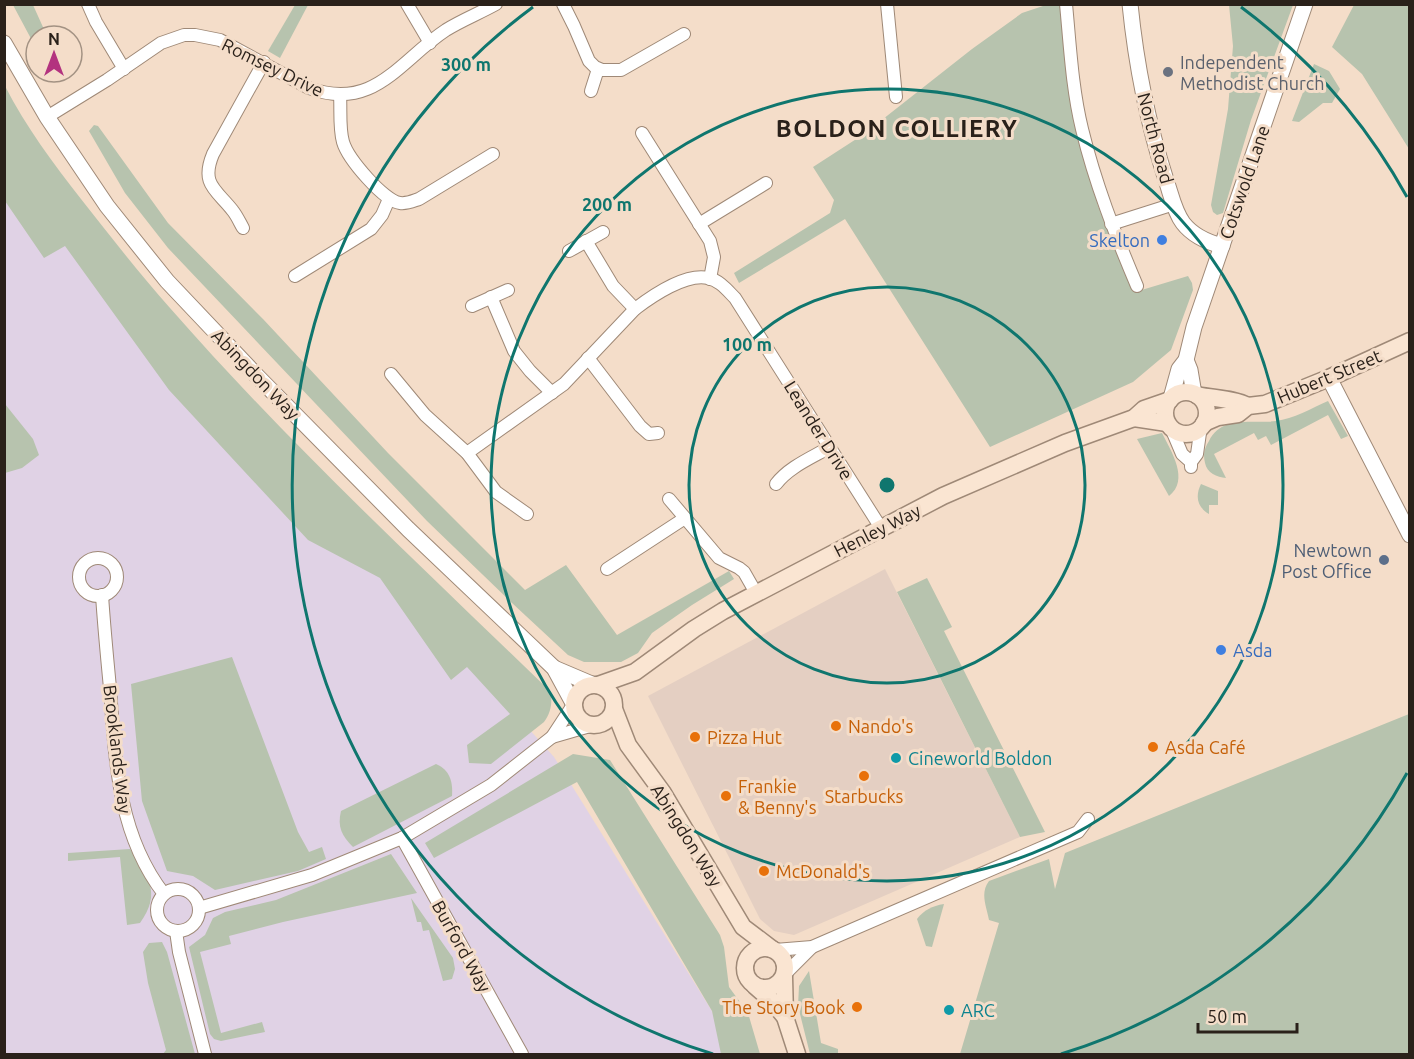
<svg xmlns="http://www.w3.org/2000/svg" width="1414" height="1059" viewBox="0 0 1414 1059" font-family="Ubuntu,sans-serif">
	<style>
		.commercial { fill: #e4cfc2 }
		.industrial { fill: #e0d2e5 }
		.green { fill: #b7c3ae }
		.lines { fill: none; stroke-linecap: round; stroke-linejoin: round }
		.minor-casing { stroke: #9f8977; stroke-width: 14 }
		.tertiary-casing { stroke: #9f8977; stroke-width: 17 }
		.secondary-casing { stroke: #9f8977; stroke-width: 19 }
		.minor { stroke: #fff; stroke-width: 12 }
		.tertiary { stroke: #fff; stroke-width: 15 }
		.secondary { stroke: #fae5d2; stroke-width: 16 }
		.ring { fill: none; stroke: #0f766e; stroke-width: 3 }
		.worship-dot { fill: #6b7280; stroke: #f4ddc9; stroke-width: 2 }
		.shop-dot { fill: #3f7fe0; stroke: #f4ddc9; stroke-width: 2 }
		.service-dot { fill: #5c6f8a; stroke: #f4ddc9; stroke-width: 2 }
		.food-dot { fill: #e8710a; stroke: #f4ddc9; stroke-width: 2 }
		.culture-dot { fill: #0f9aa8; stroke: #f4ddc9; stroke-width: 2 }
		.labels { text-anchor: middle; dominant-baseline: central; stroke-width: 6; stroke-linejoin: round; paint-order: stroke }
		.worship-label { font-size: 18px; fill: #5b616d; stroke: #f4ddc9; text-anchor: start }
		.street-label { font-size: 18px; fill: #2a211a; stroke: #f4ddc9 }
		.shop-label { font-size: 18px; fill: #366cbe; stroke: #f4ddc9; text-anchor: end }
		.service-label { font-size: 18px; fill: #4e5e75; stroke: #f4ddc9; text-anchor: end }
		.food-label { font-size: 18px; fill: #c56008; stroke: #f4ddc9; text-anchor: start }
		.culture-label { font-size: 18px; fill: #0d838f; stroke: #f4ddc9; text-anchor: start }
		.district-label { font-size: 24px; font-weight: bold; letter-spacing: 1.5px; fill: #2a211a; stroke: #f4ddc9 }
		.centre { fill: #0f766e; stroke: #f4ddc9; stroke-width: 3 }
		.ring-label { font-size: 18px; text-anchor: middle; font-weight: bold; fill: #0f766e; stroke: #f4ddc9; stroke-width: 6; stroke-linejoin: round; paint-order: stroke }
	</style>
	<rect width="100%" height="100%" fill="#f4ddc9"/>
	<polygon class="commercial" points="885,569 1020,837 794,935 774,931 760,919 648,696"/>
	<polygon class="industrial" points="4,141 554,757 712,1011 726,1054 5,1054"/>
	<g class="green">
		<polygon points="13,5 33,5 47,36 36,36 36,48"/>
		<polygon points="295,5 308,5 280,58 268,51"/>
		<polygon points="1229,5 1293,5 1251,120 1223,213 1217,215 1213,212 1211,205 1228,109 1233,46"/>
		<polygon points="1354,5 1409,5 1409,149 1362,74 1332,47"/>
		<polygon points="1043,6 1062,6 1078,128 1098,206 1135,292 1188,276 1192,283 1193,290 1171,350 1133,382 990,447 845,219 739,283 734,273 830,213 834,200 813,167 864,134 972,49 1022,13"/>
		<polygon points="1314,64 1329,71 1340,89 1332,103 1323,103 1299,122 1292,121"/>
		<path d="M 5,86 C 26,127 53,163 81,199 C 110,236 139,273 170,308 C 289,444 421,566 551,692 C 552,705 551,712 544,722 L 491,764 L 469,763 L 467,745 L 510,714 L 467,667 L 451,680 L 380,578 L 308,540 L 169,390 L 65,246 L 44,258 L 5,201 Z"/>
		<polygon points="94,125 98,126 168,223 263,319 388,453 525,590 566,565 617,635 729,571 734,579 692,605 652,633 638,653 621,662 584,662 568,655 512,603 427,521 168,248 125,193 89,131"/>
		<path d="M 1328,401 L 1348,436 L 1341,439 L 1328,415 L 1271,445 L 1266,436 L 1258,440 L 1254,433 L 1214,454 L 1226,478 C 1217,477 1207,473 1205,463 C 1203,454 1204,449 1209,441 C 1221,415 1253,424 1276,421 C 1293,419 1312,408 1328,401 Z"/>
		<polygon points="5,404 33,439 39,455 22,468 5,473"/>
		<path d="M 1162,433 C 1171,451 1190,480 1169,496 L 1137,439 Z"/>
		<path d="M 1201,484 L 1218,491 L 1218,505 L 1209,505 L 1209,514 C 1197,507 1195,496 1201,484 Z"/>
		<polygon points="927,578 952,627 944,631 1045,832 1020,837 897,592"/>
		<polygon points="232,657 298,832 309,852 322,847 326,859 298,871 215,890 193,876 167,871 142,801 131,684"/>
		<path d="M 1409,714 L 1409,1054 L 960,1054 L 999,923 L 989,920 C 986,905 980,893 989,881 L 1049,859 L 1055,889 L 1065,853 Z"/>
		<polygon points="573,754 610,760 720,935 724,947 729,987 748,1013 760,1054 721,1054 712,1011 577,782 434,858 425,843"/>
		<path d="M 436,764 C 450,770 453,782 452,796 L 353,847 C 342,836 337,827 341,811 Z"/>
		<path d="M 130,849 C 148,876 162,893 140,923 L 127,925 L 120,857 L 68,861 L 68,853 Z"/>
		<polygon points="391,854 417,893 283,922 229,936 231,944 200,952 221,1033 262,1022 265,1032 221,1041 214,1039 210,1034 189,947 205,935 213,918 225,912 276,900"/>
		<polygon points="411,898 453,958 455,969 452,979 443,981 429,930 423,931 421,922 417,922"/>
		<path d="M 944,904 L 932,947 L 926,946 L 917,919 C 924,910 932,906 944,904 Z"/>
		<polygon points="162,942 167,952 195,1054 163,1054 166,1050 148,983 143,952 149,943"/>
		<polygon points="809,971 821,1043 838,1049 838,1054 810,1054 798,1006 799,986"/>
	</g>
	<g class="lines">
		<defs>
			<g id="minor">
				<polyline points="88,4 96,22 124,69"/>
				<polyline points="407,4 430,43"/>
				<polyline points="563,4 574,26 589,61 595,67 602,70 621,70 684,34"/>
				<polyline points="887,4 896,97"/>
				<path d="M 1066,4 C 1070,45 1072,88 1082,129 C 1095,183 1115,234 1137,286"/>
				<polyline points="591,91 598,69"/>
				<path d="M 340,95 C 341,110 339,128 343,142 C 348,159 384,201 400,203 C 407,204 413,201 419,199 L 493,154"/>
				<path d="M 47,117 L 107,80 L 161,43 L 184,35 L 195,35 L 220,40 L 309,88 C 374,112 399,61 446,30 C 462,20 480,13 496,4"/>
				<polyline points="642,133 710,241 714,257 710,279"/>
				<polyline points="699,224 766,183"/>
				<polyline points="1111,224 1174,204"/>
				<path d="M 243,228 C 240,223 237,216 233,211 C 217,190 200,185 213,154 L 264,62"/>
				<polyline points="586,241 613,286 635,309"/>
				<polyline points="569,251 603,232"/>
				<polyline points="295,276 371,229 382,215 389,199"/>
				<polyline points="491,297 514,351 530,371 552,393"/>
				<polyline points="472,306 508,290"/>
				<polyline points="588,358 640,426 649,434 658,433"/>
				<polyline points="391,374 425,415 467,453 496,492 527,514"/>
				<polyline points="1171,428 1182,454 1191,462 1191,467"/>
				<path d="M 467,453 L 564,384 L 635,309 C 652,296 686,273 708,278 C 719,280 727,290 735,298 L 881,528"/>
				<polyline points="1191,462 1197,454 1201,426"/>
				<path d="M 776,484 C 789,467 811,458 830,447"/>
				<polyline points="669,499 719,558 739,568 744,572 756,593"/>
				<circle cx="98" cy="577" r="19"/>
				<polyline points="607,569 685,518"/>
				<path d="M 102,595 C 104,626 107,657 110,688 C 115,760 118,835 164,894"/>
				<polyline points="552,737 590,726"/>
				<polyline points="402,838 522,1054"/>
				<circle cx="178" cy="910" r="21"/>
				<polyline points="199,908 312,875 402,838 491,785 552,737 573,705"/>
				<polyline points="176,931 179,952 205,1054"/>
				<polyline points="775,950 812,947 1078,832 1088,819"/>
				<polyline points="785,974 812,947"/>
			</g>
			<g id="tertiary">
				<path d="M 1130,4 C 1136,64 1148,124 1166,180 C 1171,194 1174,211 1183,223 C 1193,236 1207,242 1222,246"/>
				<polyline points="4,43 47,117 107,206 167,281 258,377 408,529 554,668 573,703"/>
				<polyline points="1186,360 1190,370 1194,394"/>
				<polyline points="1329,378 1410,535"/>
				<polyline points="1171,398 1179,369 1186,360 1194,327 1305,4"/>
				<polyline points="554,668 594,685"/>
			</g>
			<g id="secondary">
				<circle cx="1186" cy="413" r="21"/>
				<path d="M 1197,395 C 1214,399 1232,398 1248,406"/>
				<polyline points="1134,418 1167,423"/>
				<polyline points="1204,423 1218,417 1238,414 1248,406 1265,404 1329,378 1410,341"/>
				<circle cx="594" cy="705" r="20"/>
				<polyline points="598,685 635,672 694,629 723,611 943,496 1065,443 1134,418 1144,409 1170,400"/>
				<polyline points="614,709 628,745 663,793 743,927 772,949"/>
				<circle cx="765" cy="968" r="20"/>
				<polyline points="784,977 785,1017"/>
				<polyline points="755,986 771,1000 785,1017 797,1054"/>
			</g>
		</defs>
		<use href="#minor" class="minor-casing"/>
		<use href="#tertiary" class="tertiary-casing"/>
		<use href="#secondary" class="secondary-casing"/>
		<use href="#minor" class="minor"/>
		<use href="#tertiary" class="tertiary"/>
		<use href="#secondary" class="secondary"/>
	</g>
	<g class="ring">
		<circle cx="887" cy="485" r="198"/>
		<circle cx="887" cy="485" r="396"/>
		<path d="M1407 773A595 595 0 0 1 1061 1054M713 1054A595 595 0 0 1 533 7M1241 7A595 595 0 0 1 1407 197"/>
	</g>
	<circle class="worship-dot" cx="1168" cy="72" r="6"/>
	<g class="shop-dot">
		<circle cx="1162" cy="240" r="6"/>
		<circle cx="1221" cy="650" r="6"/>
	</g>
	<circle class="service-dot" cx="1384" cy="560" r="6"/>
	<g class="food-dot">
		<circle cx="836" cy="726" r="6"/>
		<circle cx="695" cy="737" r="6"/>
		<circle cx="1153" cy="747" r="6"/>
		<circle cx="864" cy="776" r="6"/>
		<circle cx="726" cy="796" r="6"/>
		<circle cx="764" cy="871" r="6"/>
		<circle cx="857" cy="1007" r="6"/>
	</g>
	<g class="culture-dot">
		<circle cx="896" cy="758" r="6"/>
		<circle cx="949" cy="1010" r="6"/>
	</g>
	<g class="labels">
		<g class="worship-label">
			<text x="1180" y="62">Independent<tspan x="1180" dy="21">Methodist Church</tspan></text>
		</g>
		<g class="street-label">
			<text transform="translate(273 67) rotate(26)">Romsey Drive</text>
			<text transform="translate(1156 138) rotate(75)">North Road</text>
			<text transform="translate(1244 182) rotate(-71)">Cotswold Lane</text>
			<text transform="translate(256 374) rotate(46)">Abingdon Way</text>
			<text transform="translate(1329 376) rotate(-23)">Hubert Street</text>
			<text transform="translate(819 430) rotate(58)">Leander Drive</text>
			<text transform="translate(877 530) rotate(-27)">Henley Way</text>
			<text transform="translate(118 749) rotate(83)">Brooklands Way</text>
			<text transform="translate(687 835) rotate(58)">Abingdon Way</text>
			<text transform="translate(462 946) rotate(61)">Burford Way</text>
		</g>
		<g class="shop-label">
			<text x="1150" y="240">Skelton</text>
			<text x="1233" y="650" text-anchor="start">Asda</text>
		</g>
		<g class="service-label">
			<text x="1372" y="550">Newtown<tspan x="1372" dy="21">Post Office</tspan></text>
		</g>
		<g class="food-label">
			<text x="848" y="726">Nando's</text>
			<text x="707" y="737">Pizza Hut</text>
			<text x="1165" y="747">Asda Café</text>
			<text x="738" y="786">Frankie<tspan x="738" dy="21">&amp; Benny's</tspan></text>
			<text x="864" y="796" text-anchor="middle">Starbucks</text>
			<text x="776" y="871">McDonald's</text>
			<text x="845" y="1007" text-anchor="end">The Story Book</text>
		</g>
		<g class="culture-label">
			<text x="908" y="758">Cineworld Boldon</text>
			<text x="961" y="1010">ARC</text>
		</g>
		<g class="district-label">
			<text x="897" y="128">BOLDON COLLIERY</text>
		</g>
	</g>
	<circle cx="887" cy="485" r="9" class="centre"/>
	<g class="ring-label">
		<text x="466" y="71">300 m</text>
		<text x="607" y="211">200 m</text>
		<text x="747" y="351">100 m</text>
	</g>
	<rect width="1414" height="1059" fill="none" stroke="#2a211a" stroke-width="12"/>
	<g transform="translate(54 54)"><circle r="28" fill="#f4ddc9" stroke="#a39283" stroke-width="1.5"/>
	<path d="M0-4.5L10 22L0 15L-10 22Z" fill="#b3337f"/>
	<text y="-9" font-size="16" font-weight="bold" text-anchor="middle" fill="#2a211a">N</text>
	</g>
	<path d="M1198 1023v9h99v-9" fill="none" stroke="#2a211a" stroke-width="3"/>
	<text x="1207" y="1023" font-size="18" fill="#2a211a" stroke="#f4ddc9" stroke-width="4.5" paint-order="stroke">50 m</text>
</svg>
